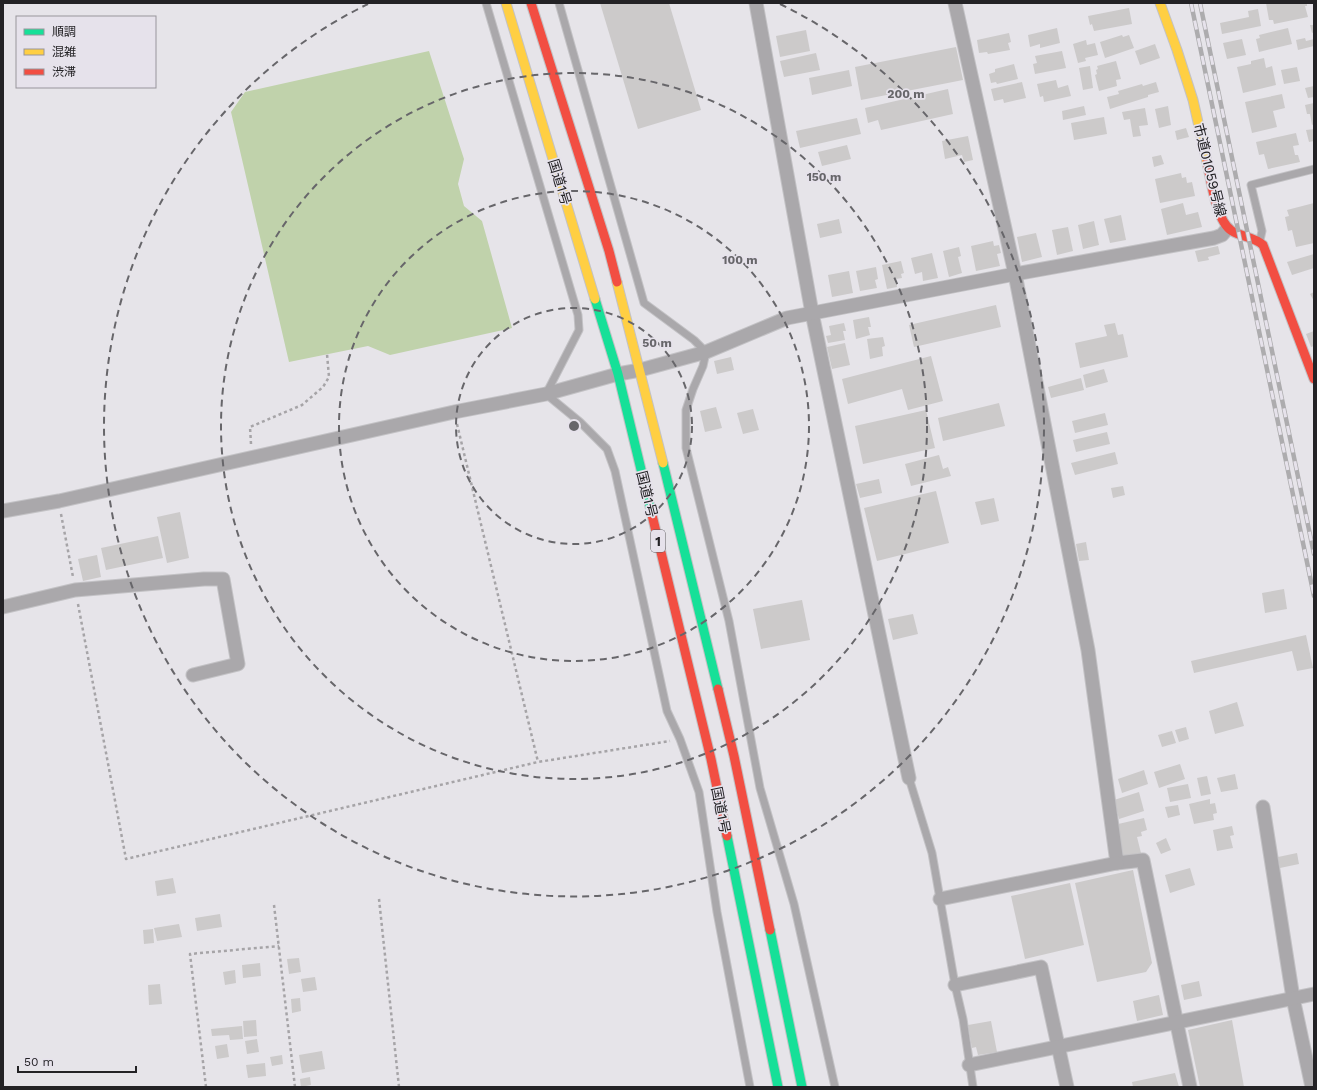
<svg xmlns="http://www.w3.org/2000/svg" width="1317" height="1090" viewBox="0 0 1317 1090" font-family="'Work Sans','Noto Sans JP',sans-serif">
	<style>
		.green { fill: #c0d2ab }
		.building { fill: #cccaca }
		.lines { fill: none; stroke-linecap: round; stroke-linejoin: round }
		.lane-casing { stroke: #c3c2c5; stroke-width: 9 }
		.street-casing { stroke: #c3c2c5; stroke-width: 15 }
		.fast-casing { stroke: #c3c2c5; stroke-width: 11 }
		.slow-casing { stroke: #c3c2c5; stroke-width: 11 }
		.jam-casing { stroke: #c3c2c5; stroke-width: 11 }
		.path { stroke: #a6a4a7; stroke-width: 2.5; stroke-dasharray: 3 3; stroke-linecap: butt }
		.lane { stroke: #aaa8ab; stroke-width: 7 }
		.street { stroke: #aaa8ab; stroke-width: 13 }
		.fast { stroke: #16e098; stroke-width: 9 }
		.slow { stroke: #ffcf43; stroke-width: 9 }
		.jam { stroke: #f24e42; stroke-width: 9 }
		.rail-casing { stroke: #adacae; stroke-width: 4.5 }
		.rail { stroke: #e6e2eb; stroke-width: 3; stroke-dasharray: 9; stroke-linecap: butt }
		.ring { fill: none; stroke: #67666a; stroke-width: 2; stroke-dasharray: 7 5 }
		.labels { text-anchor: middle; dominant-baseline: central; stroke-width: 3.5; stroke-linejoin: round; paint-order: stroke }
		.shield { fill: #e6e2eb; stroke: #5e5c60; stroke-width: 1 }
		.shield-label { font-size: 13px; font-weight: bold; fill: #232225 }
		.street-label { font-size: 14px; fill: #232225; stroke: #e6e2eb }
		.centre { fill: #67666a; stroke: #e6e2eb; stroke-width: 2 }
		.ring-label { font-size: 12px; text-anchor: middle; font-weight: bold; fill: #67666a; stroke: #e6e2eb; stroke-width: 3.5; stroke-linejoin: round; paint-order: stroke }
	</style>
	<rect width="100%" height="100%" fill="#e6e4e9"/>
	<polygon class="green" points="429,51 464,159 458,184 464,206 482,221 512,328 390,355 368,346 289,362 231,112 245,92"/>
	<g class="building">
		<polygon points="600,3 669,3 701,110 638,129"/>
		<polygon points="1266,3 1307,3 1307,6 1305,6 1308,17 1274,24 1273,20 1269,20"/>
		<polygon points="1129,8 1132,24 1094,31 1092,24 1090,25 1088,16"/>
		<polygon points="1258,9 1261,26 1222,34 1220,23 1249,17 1248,11"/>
		<polygon points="1310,25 1314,25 1314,32 1312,33"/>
		<polygon points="1057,28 1060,43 1040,48 1040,44 1030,47 1028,35"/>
		<polygon points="1288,28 1292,44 1259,52 1256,39 1260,38 1259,35"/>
		<polygon points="806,30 810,51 780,57 776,36"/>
		<polygon points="1009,33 1011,42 1008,43 1010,50 988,54 987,52 979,53 977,40"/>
		<polygon points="1122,35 1123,37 1129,35 1134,48 1105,58 1100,42"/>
		<polygon points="1305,38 1306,41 1314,39 1314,46 1298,50 1296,40"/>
		<polygon points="1242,39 1246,55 1227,59 1223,43"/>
		<polygon points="1086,40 1087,45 1095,43 1098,55 1085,58 1086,61 1078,63 1073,44"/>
		<polygon points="1155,44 1160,58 1140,65 1135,51"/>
		<polygon points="956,47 963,80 861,100 855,67"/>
		<polygon points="1062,51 1066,68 1035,74 1033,64 1037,63 1035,56"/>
		<polygon points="816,53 820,70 784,77 780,61"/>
		<polygon points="1264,58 1266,68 1272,66 1276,85 1243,93 1237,67 1251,64 1251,61"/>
		<polygon points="1116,61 1121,79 1116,80 1117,86 1099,91 1095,75 1097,74 1096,70 1098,69 1097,66"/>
		<polygon points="1014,64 1018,79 997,84 996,82 991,83 989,74 995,72 995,69"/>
		<polygon points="1090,66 1093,88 1083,90 1079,68"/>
		<polygon points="1297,67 1300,81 1284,84 1281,70"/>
		<polygon points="849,70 852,86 812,95 809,78"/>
		<polygon points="1056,80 1058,88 1068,85 1071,96 1044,102 1043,96 1040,97 1037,84"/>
		<polygon points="1022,82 1026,98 1004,103 1003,99 994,101 991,89"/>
		<polygon points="1156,82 1159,92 1148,95 1148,97 1110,109 1107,97 1119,94 1118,91 1142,84 1143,86"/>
		<polygon points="1314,86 1314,97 1308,98 1305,88"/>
		<polygon points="948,89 953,114 881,130 878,120 868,123 865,108"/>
		<polygon points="1282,94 1285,108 1273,111 1277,127 1252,133 1245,102"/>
		<polygon points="1314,103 1314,124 1312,125 1310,114 1307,114 1305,105"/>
		<polygon points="1084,106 1086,115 1063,120 1062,111"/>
		<polygon points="1168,106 1171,125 1159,128 1155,109"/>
		<polygon points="1145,108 1148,125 1139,126 1141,136 1133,137 1130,119 1124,120 1122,112"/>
		<polygon points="1104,117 1107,134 1074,140 1071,123"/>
		<polygon points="857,118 861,134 800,148 796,131"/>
		<polygon points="1186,128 1189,137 1177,140 1175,131"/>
		<polygon points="1314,129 1314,141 1309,142 1306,130"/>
		<polygon points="1296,133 1299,145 1293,146 1295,155 1298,155 1300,162 1268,169 1264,154 1259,155 1256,142"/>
		<polygon points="968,136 973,160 964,162 962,155 945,159 942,141"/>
		<polygon points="847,145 851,159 822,166 818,152"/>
		<polygon points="1161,155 1164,164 1154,167 1152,157"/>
		<polygon points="1181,173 1182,178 1186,177 1187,183 1192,182 1195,196 1160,203 1155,179"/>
		<polygon points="1183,203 1186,215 1198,212 1202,227 1167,235 1161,209"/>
		<polygon points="1314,203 1314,243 1296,247 1292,230 1288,231 1285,217 1289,216 1287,210"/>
		<polygon points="1121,215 1126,240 1110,243 1104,219"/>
		<polygon points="839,219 842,233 820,238 817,224"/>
		<polygon points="1094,221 1099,245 1083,249 1078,225"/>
		<polygon points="1068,227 1073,251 1057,255 1052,230"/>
		<polygon points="1036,233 1042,257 1022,262 1017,237"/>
		<polygon points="993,241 994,246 999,245 1001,253 997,254 1000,266 976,271 971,246"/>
		<polygon points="1218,246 1220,254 1208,257 1209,260 1198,262 1195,251"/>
		<polygon points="959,247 961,256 958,257 962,273 949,277 943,251"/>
		<polygon points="932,253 938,278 923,281 922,272 915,274 911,258"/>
		<polygon points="1314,254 1314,268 1292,275 1287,262"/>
		<polygon points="901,261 904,273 901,274 902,278 896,279 897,287 887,289 882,265"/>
		<polygon points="876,267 878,279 875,280 877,288 860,291 856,271"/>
		<polygon points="849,271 853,293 832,297 828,275"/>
		<polygon points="1314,292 1314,301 1310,294"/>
		<polygon points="996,305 1001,327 914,347 909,325"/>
		<polygon points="869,317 871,327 868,327 870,335 856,339 853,320"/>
		<polygon points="844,323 846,331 843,331 845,340 828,343 826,336 831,335 829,326"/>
		<polygon points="1115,323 1118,335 1123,334 1128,357 1080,368 1075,343 1107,336 1104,325"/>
		<polygon points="1314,331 1314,346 1311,347 1306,334"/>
		<polygon points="883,337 885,346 882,347 883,356 870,359 867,339"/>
		<polygon points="845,343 850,365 832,369 827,347"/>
		<polygon points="931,356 943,401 908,410 902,389 848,404 842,379"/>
		<polygon points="731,357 734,370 717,374 714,361"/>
		<polygon points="1104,369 1108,382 1086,388 1083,375"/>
		<polygon points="1081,378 1084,390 1051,398 1048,387"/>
		<polygon points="999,403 1005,426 943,441 938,418"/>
		<polygon points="716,407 722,428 705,432 700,411"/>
		<polygon points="753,409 759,430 743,434 737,413"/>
		<polygon points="926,410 935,448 863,464 855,426"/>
		<polygon points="1105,413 1108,425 1075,433 1072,421"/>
		<polygon points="1107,432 1110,444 1076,452 1073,440"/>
		<polygon points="1115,452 1118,464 1075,475 1071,463"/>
		<polygon points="939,455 943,469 948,467 951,476 911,486 905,464"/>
		<polygon points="879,479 882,493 860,498 856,484"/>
		<polygon points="1123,486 1125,495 1113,498 1111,488"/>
		<polygon points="936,491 949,543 877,561 864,508"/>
		<polygon points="994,498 999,521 981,525 975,502"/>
		<polygon points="180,512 189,558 167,563 157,517"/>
		<polygon points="158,536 163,558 106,570 101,548"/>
		<polygon points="1086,542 1089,560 1079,561 1076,544"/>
		<polygon points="97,555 101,577 83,581 78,559"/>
		<polygon points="1284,589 1287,609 1265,613 1262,593"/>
		<polygon points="802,600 810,640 761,649 753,609"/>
		<polygon points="913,614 918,634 893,640 888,619"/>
		<polygon points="1306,635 1313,668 1297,671 1292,651 1194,673 1191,661"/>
		<polygon points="1237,702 1244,726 1215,734 1209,711"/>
		<polygon points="1186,727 1189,739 1179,742 1175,730"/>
		<polygon points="1172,731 1176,743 1162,747 1158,735"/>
		<polygon points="1180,764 1185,779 1159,788 1154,772"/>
		<polygon points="1144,770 1148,784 1122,793 1118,779"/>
		<polygon points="1235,774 1238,789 1221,792 1217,778"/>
		<polygon points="1207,776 1211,794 1201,796 1197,778"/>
		<polygon points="1188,784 1191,798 1170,802 1167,788"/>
		<polygon points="1139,792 1144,811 1119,819 1114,800"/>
		<polygon points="1210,799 1210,804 1215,803 1217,813 1213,814 1214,820 1194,824 1189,804"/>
		<polygon points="1178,805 1180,815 1168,818 1165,807"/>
		<polygon points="1144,818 1147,830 1141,832 1142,836 1137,837 1141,853 1120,858 1114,825"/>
		<polygon points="1232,826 1234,835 1230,836 1233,848 1217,851 1213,830"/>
		<polygon points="1166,838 1171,850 1161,854 1156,843"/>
		<polygon points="1297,853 1299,864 1280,868 1278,857"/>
		<polygon points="1190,868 1195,885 1170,893 1165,875"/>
		<polygon points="1133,870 1152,963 1146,972 1097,982 1075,883"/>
		<polygon points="173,878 176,893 157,896 155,881"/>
		<polygon points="1070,883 1084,945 1025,959 1011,896"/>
		<polygon points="220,914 222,927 197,931 195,918"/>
		<polygon points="179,924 182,937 157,941 154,928"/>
		<polygon points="153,929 154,943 144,944 143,930"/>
		<polygon points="299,958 301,972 289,974 287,959"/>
		<polygon points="260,963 261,976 243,978 242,965"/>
		<polygon points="235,970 236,983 225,985 223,972"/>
		<polygon points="315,977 317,990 303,992 301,979"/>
		<polygon points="1199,981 1202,996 1184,1000 1181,985"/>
		<polygon points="160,984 162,1004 149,1005 148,985"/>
		<polygon points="1159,995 1163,1015 1137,1021 1133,1001"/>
		<polygon points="300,998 301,1011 292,1013 291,999"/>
		<polygon points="256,1020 257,1036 244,1037 243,1021"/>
		<polygon points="1232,1020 1244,1087 1200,1087 1188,1030"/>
		<polygon points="991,1021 997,1052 978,1055 976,1047 972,1048 968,1025"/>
		<polygon points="242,1026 243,1039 230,1040 229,1035 212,1036 211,1029"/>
		<polygon points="257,1039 259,1052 247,1054 245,1041"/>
		<polygon points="227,1044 229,1057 217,1059 215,1046"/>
		<polygon points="322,1051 325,1069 302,1073 299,1055"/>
		<polygon points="282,1055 283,1064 272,1066 270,1057"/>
		<polygon points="265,1063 266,1076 248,1078 246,1065"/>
		<polygon points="1175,1073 1179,1087 1133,1087 1132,1082"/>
		<polygon points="310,1077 311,1085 301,1087 300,1079"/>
	</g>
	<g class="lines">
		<defs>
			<g id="lane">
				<polyline points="486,3 578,315 579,330 546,394 580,422 607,449 615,471 667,711 680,739 699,792 717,912 750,1087"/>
				<polyline points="559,3 644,303 694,340 706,352 703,366 693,389 686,410 686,448 729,621 760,788 794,904 835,1087"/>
				<polyline points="1260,240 1262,231 1251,185 1314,169"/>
				<polyline points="909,778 932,853 955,985 963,1019 973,1087"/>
			</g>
			<g id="street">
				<polyline points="756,3 812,313 909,778"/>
				<polyline points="955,3 1015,274 1088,650 1117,863 1143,860 1190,1087"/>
				<polyline points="3,511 59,501 454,412 546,394 618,374 640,370 706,352 787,318 1015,274 1214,238 1222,235 1227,229"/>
				<polyline points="3,607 75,590 204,579 223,579 238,664 193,675"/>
				<polyline points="1263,807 1293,998 1312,1087"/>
				<polyline points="940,899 1117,863"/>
				<polyline points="955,985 1041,967 1067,1087"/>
				<polyline points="969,1065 1314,994"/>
			</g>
			<g id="fast">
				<polyline points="595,299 618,374 652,515"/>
				<polyline points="663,463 718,689"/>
				<polyline points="727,836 778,1087"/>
				<polyline points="770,930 802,1087"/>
			</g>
			<g id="slow">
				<polyline points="506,3 595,299"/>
				<polyline points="1160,3 1177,50 1193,100 1207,162"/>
				<polyline points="617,282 663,463"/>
			</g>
			<g id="jam">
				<polyline points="531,3 609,251 617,282"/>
				<path d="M 1207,162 C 1211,180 1216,221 1232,231 C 1242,237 1255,237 1263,245 L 1314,379"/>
				<polyline points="652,515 711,759 727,836"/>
				<polyline points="718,689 734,756 770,930"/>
			</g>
		</defs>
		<use href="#lane" class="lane-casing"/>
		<use href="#street" class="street-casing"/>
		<use href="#fast" class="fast-casing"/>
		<use href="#slow" class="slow-casing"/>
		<use href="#jam" class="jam-casing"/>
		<g class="path">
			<polyline points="457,424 538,762"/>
			<polyline points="251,444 250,427 302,405 323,387 329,377 327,354"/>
			<polyline points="61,514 73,577"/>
			<polyline points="78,604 126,859 538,762 670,741"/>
			<polyline points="379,899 399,1087"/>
			<polyline points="274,905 295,1087"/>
			<polyline points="206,1087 190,954 279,946"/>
		</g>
		<use href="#lane" class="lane"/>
		<use href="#street" class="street"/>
		<use href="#fast" class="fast"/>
		<use href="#slow" class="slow"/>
		<use href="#jam" class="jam"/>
		<defs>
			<g id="rail">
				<polyline points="1191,3 1314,596"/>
				<polyline points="1200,3 1314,554"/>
			</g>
		</defs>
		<use href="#rail" class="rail-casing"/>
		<use href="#rail" class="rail"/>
	</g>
	<g class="ring">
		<circle cx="574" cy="426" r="118"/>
		<circle cx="574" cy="426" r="235"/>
		<circle cx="574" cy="426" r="353"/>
		<path d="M780 4A470 470 0 1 1 368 4"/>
	</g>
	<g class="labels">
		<rect class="shield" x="651" y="530" width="14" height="22" rx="3"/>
		<g class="shield-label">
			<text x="658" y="541">1</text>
		</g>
		<g class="street-label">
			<text transform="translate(1210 170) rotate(76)">市道01059号線</text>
			<text transform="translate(560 182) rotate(73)">国道1号</text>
			<text transform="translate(647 494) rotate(76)">国道1号</text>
			<text transform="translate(721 810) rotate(79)">国道1号</text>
		</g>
	</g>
	<circle cx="574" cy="426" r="6" class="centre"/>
	<g class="ring-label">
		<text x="906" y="98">200 m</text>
		<text x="824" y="181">150 m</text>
		<text x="740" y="264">100 m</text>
		<text x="657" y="347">50 m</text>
	</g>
	<rect width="1317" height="1090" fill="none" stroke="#232225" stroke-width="8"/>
	<rect x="16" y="16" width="140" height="72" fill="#e6e2eb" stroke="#98959c"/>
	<rect x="24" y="29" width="20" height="6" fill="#16e098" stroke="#98959c"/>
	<text x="52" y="36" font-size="12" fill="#232225">順調</text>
	<rect x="24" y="49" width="20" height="6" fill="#ffcf43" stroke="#98959c"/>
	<text x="52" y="56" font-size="12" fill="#232225">混雑</text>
	<rect x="24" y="69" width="20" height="6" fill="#f24e42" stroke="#98959c"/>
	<text x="52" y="76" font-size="12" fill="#232225">渋滞</text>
	<path d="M18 1066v6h118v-6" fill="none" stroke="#232225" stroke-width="2"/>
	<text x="24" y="1066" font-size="12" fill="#232225" stroke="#e6e2eb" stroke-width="3" paint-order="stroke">50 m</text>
</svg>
